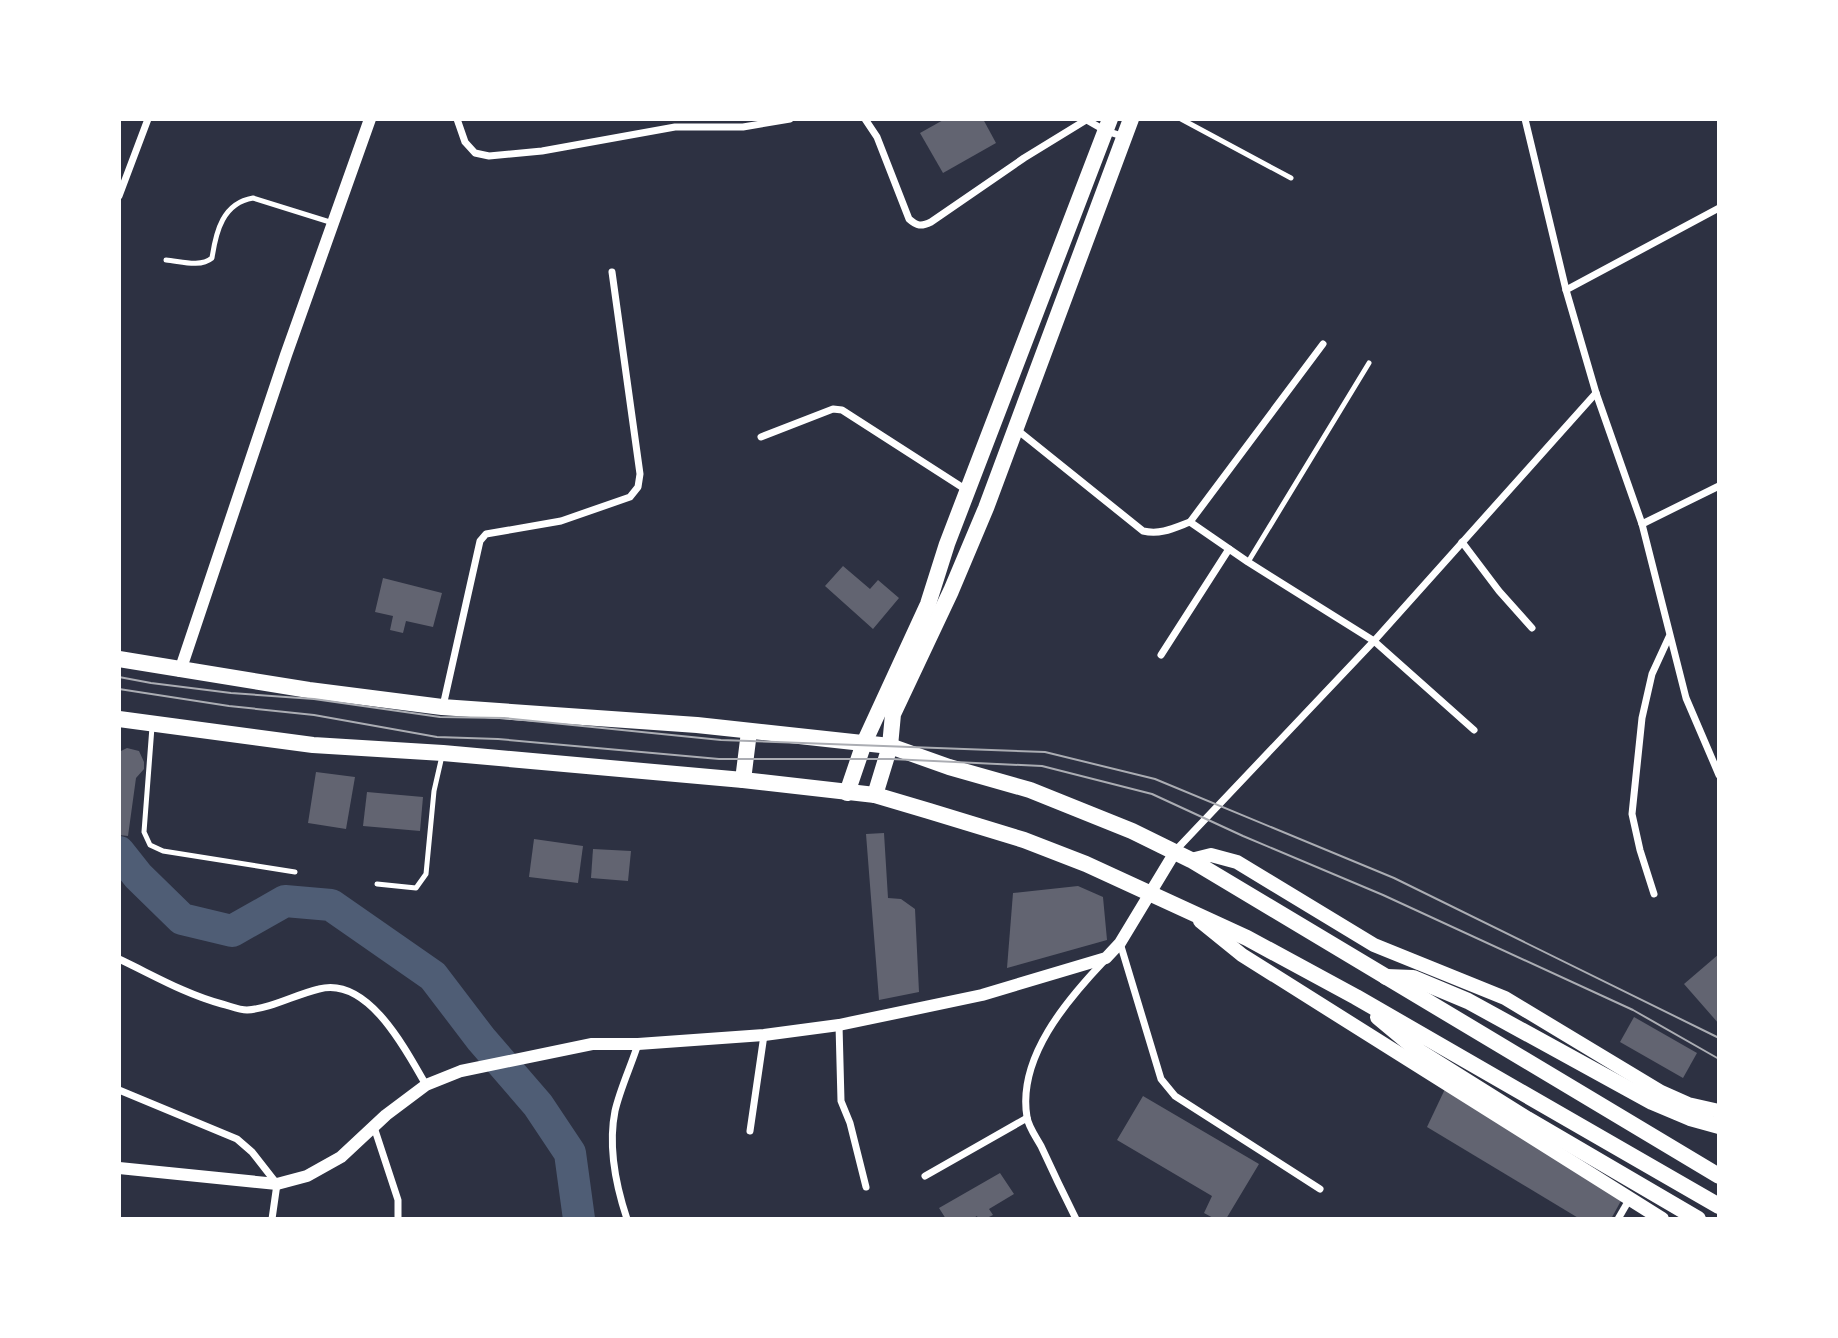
<svg xmlns="http://www.w3.org/2000/svg" width="1838" height="1338" viewBox="0 0 1838 1338" font-family="Poppins,sans-serif">
	<style>
		.lines { fill: none; stroke-linecap: round; stroke-linejoin: round }
		.river { stroke: #4f5d75; stroke-width: 32 }
		.building { fill: #626471 }
		.service { stroke: #fff; stroke-width: 5 }
		.minor { stroke: #fff; stroke-width: 7 }
		.tertiary { stroke: #fff; stroke-width: 12 }
		.secondary { stroke: #fff; stroke-width: 14 }
		.primary { stroke: #fff; stroke-width: 16 }
		.tram { stroke: #abadb3; stroke-width: 2 }
	</style>
	<rect width="100%" height="100%" fill="#2d3142"/>
	<g class="lines">
		<polyline class="river" points="119,852 138,876 182,919 232,931 285,901 331,905 433,976 481,1039 538,1105 570,1153 579,1219"/>
	</g>
	<g class="building">
		<polygon points="945,119 983,119 996,143 943,173 920,133"/>
		<polygon points="843,566 870,589 878,580 899,598 873,629 825,586"/>
		<polygon points="383,578 442,593 433,627 406,621 403,633 390,630 393,616 375,612"/>
		<polygon points="127,748 139,751 144,762 144,769 136,778 128,836 119,835 119,752"/>
		<polygon points="316,772 355,777 346,829 308,823"/>
		<polygon points="367,792 423,797 420,831 363,826"/>
		<polygon points="884,833 888,898 901,899 915,909 919,992 879,1000 866,834"/>
		<polygon points="534,839 583,846 578,883 529,877"/>
		<polygon points="593,849 631,851 628,881 591,878"/>
		<polygon points="1078,886 1103,897 1107,940 1007,968 1013,893"/>
		<polygon points="1719,954 1719,1024 1684,984"/>
		<polygon points="1634,1017 1697,1053 1683,1078 1620,1042"/>
		<polygon points="1445,1089 1622,1199 1611,1219 1580,1219 1427,1127"/>
		<polygon points="1143,1096 1259,1164 1226,1219 1215,1219 1204,1213 1212,1196 1117,1140"/>
		<polygon points="1000,1173 1014,1194 989,1209 993,1215 985,1219 978,1219 977,1216 972,1219 946,1219 939,1208"/>
	</g>
	<g class="lines">
		<g class="service">
			<polyline points="1181,119 1291,178"/>
			<path d="M 166,260 C 180,261 200,268 212,258 C 216,231 223,203 253,198 L 333,223"/>
			<polyline points="1248,562 1369,363"/>
			<polyline points="152,727 144,832 150,845 163,851 295,872"/>
			<polyline points="377,884 416,888 426,874 434,791 442,756"/>
		</g>
		<g class="minor">
			<polyline points="457,119 465,142 475,153 489,156 542,151 675,127 743,127 790,119"/>
			<path d="M 865,119 L 877,137 L 909,219 C 917,226 921,227 931,222 L 1024,158 L 1086,120"/>
			<polyline points="1085,119 1106,131 1125,137"/>
			<polyline points="1525,119 1566,290 1596,393 1642,524 1686,698 1719,775"/>
			<polyline points="119,196 148,119"/>
			<polyline points="1566,290 1719,208"/>
			<path d="M 1016,429 L 1143,531 C 1161,535 1174,528 1190,522 L 1248,562 L 1374,641 L 1474,730"/>
			<polyline points="761,437 833,409 842,410 968,491"/>
			<polyline points="1190,522 1323,344"/>
			<polyline points="1642,524 1719,486"/>
			<polyline points="1462,542 1499,591 1532,628"/>
			<polyline points="1161,655 1229,549"/>
			<polyline points="443,706 480,541 486,534 561,521 630,497 638,487 640,474 612,272"/>
			<polyline points="1175,851 1374,641 1596,393"/>
			<polyline points="1654,894 1640,850 1632,814 1642,718 1652,674 1669,637"/>
			<polyline points="1120,943 1161,1079 1175,1096 1320,1189"/>
			<path d="M 119,959 C 153,975 185,994 222,1004 C 230,1006 239,1010 247,1010 C 273,1008 294,995 319,989 C 368,976 406,1050 426,1085"/>
			<polyline points="839,1025 841,1101 850,1123 866,1187"/>
			<polyline points="119,1090 237,1139 252,1152 277,1184 272,1219"/>
			<polyline points="374,1127 398,1200 398,1219"/>
			<polyline points="750,1131 764,1035"/>
			<polyline points="925,1176 1027,1118"/>
			<path d="M 627,1219 C 616,1186 608,1146 615,1111 C 620,1089 631,1066 638,1044"/>
			<path d="M 1076,1219 C 1064,1195 1052,1170 1041,1146 C 1036,1137 1028,1126 1027,1117 C 1017,1058 1067,1000 1104,961"/>
			<polyline points="1618,1219 1629,1200"/>
		</g>
		<g class="tertiary">
			<polyline points="180,671 286,355 370,119"/>
			<polyline points="119,1168 277,1184 307,1176 341,1157 386,1115 426,1085 461,1071 592,1044 638,1044 764,1035 839,1025 982,995 1106,958 1120,943 1175,852"/>
		</g>
		<g class="secondary">
			<polyline points="1191,860 1211,855 1237,862 1374,945 1505,998 1661,1092 1688,1104 1719,1111"/>
			<polyline points="1200,921 1242,955 1662,1219"/>
		</g>
		<g class="primary">
			<polyline points="119,659 309,690 442,707 697,725 890,746 949,767 1030,790 1132,831 1191,860 1719,1176"/>
			<polyline points="119,719 313,745 443,753 743,780 875,795 929,811 1024,840 1086,864 1247,938 1356,997 1719,1206"/>
			<polyline points="743,780 749,732"/>
			<polyline points="847,793 864,743 928,604 947,544 1110,119"/>
			<polyline points="875,795 890,746 893,714 951,591 986,508 1131,119"/>
			<polyline points="1386,977 1413,978 1468,1001 1652,1102 1690,1118 1719,1126"/>
			<polyline points="1378,1017 1420,1052 1527,1119 1698,1219"/>
		</g>
		<g class="tram">
			<polyline points="119,677 151,683 231,693 314,699 440,717 504,718 721,740 1045,752 1155,779 1394,878 1719,1038"/>
			<polyline points="119,689 229,706 314,715 437,737 498,739 719,759 891,759 1042,766 1152,794 1243,836 1383,895 1633,1010 1719,1059"/>
		</g>
	</g>
	<rect width="1838" height="1338" fill="none" stroke="#ffffff" stroke-width="242"/>
</svg>
